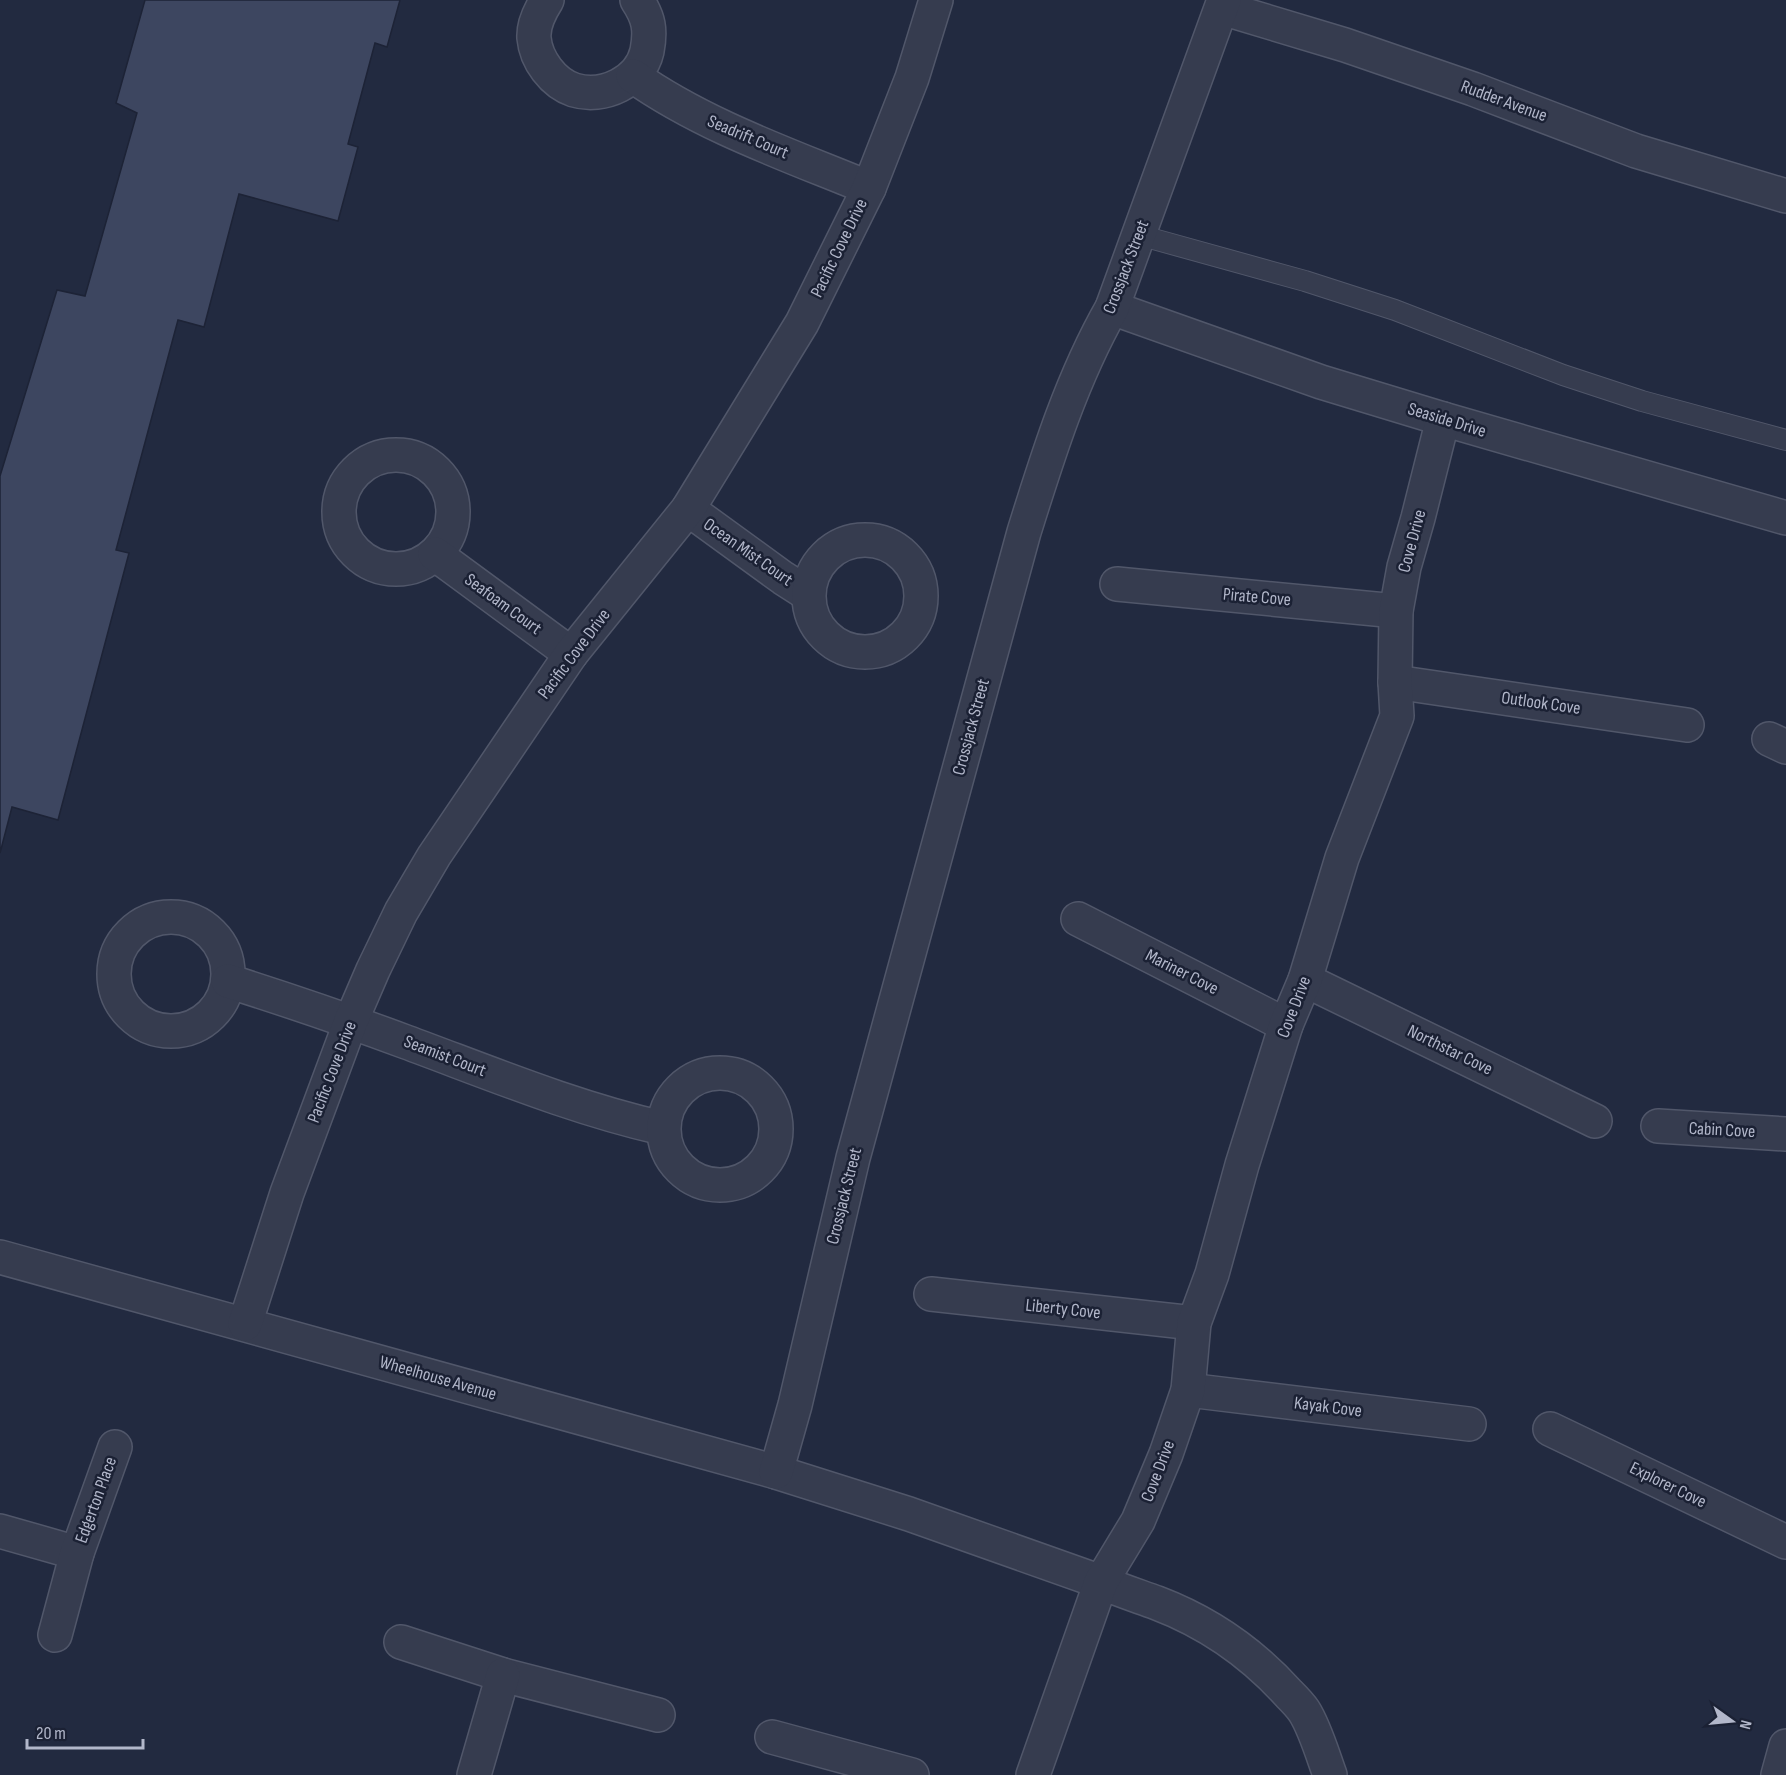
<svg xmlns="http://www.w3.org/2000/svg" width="1786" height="1775" viewBox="0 0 1786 1775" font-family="'Sofia Sans Condensed',sans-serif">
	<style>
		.building { fill: #3d4660; stroke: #1d2336; stroke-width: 1.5 }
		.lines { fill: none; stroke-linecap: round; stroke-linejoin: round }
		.lane-casing { stroke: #51576a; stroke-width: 22 }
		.street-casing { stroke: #51576a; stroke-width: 36 }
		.lane { stroke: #363c4f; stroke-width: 20 }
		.street { stroke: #363c4f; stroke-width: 33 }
		.labels { text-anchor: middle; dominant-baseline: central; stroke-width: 5; stroke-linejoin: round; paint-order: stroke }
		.street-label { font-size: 18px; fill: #b2b7ca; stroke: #1b2134 }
	</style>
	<rect width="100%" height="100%" fill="#222a40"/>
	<polygon class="building" points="145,0 400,0 387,47 375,43 348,144 358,147 338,221 239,194 204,327 178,320 116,550 129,553 58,820 12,807 0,853 0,476 57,290 85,296 137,113 116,103"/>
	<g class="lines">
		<defs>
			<polyline id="lane" points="1139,235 1305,281 1395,310 1563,375 1642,401 1786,440"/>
			<g id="street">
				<path d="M 547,0 C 540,11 533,24 534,38 C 536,60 553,83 574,90 C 603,99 640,82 647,51 C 651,30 649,18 637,0"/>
				<polyline points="1222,8 1345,45 1473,89 1636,151 1786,196"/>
				<path d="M 633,76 C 704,126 789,155 869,188"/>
				<polyline points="1112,308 1321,382 1443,419 1786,518"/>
				<circle cx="396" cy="512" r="57"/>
				<polyline points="688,509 783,578 808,594"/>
				<circle cx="865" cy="596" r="56"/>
				<polyline points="435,554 571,654"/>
				<polyline points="1117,584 1396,611"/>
				<polyline points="1395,682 1687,725"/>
				<polyline points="1769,739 1786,747"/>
				<circle cx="171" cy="974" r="57"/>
				<polyline points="1078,919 1286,1025"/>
				<polyline points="1305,980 1595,1121"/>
				<path d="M 228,981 C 288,1000 347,1020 406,1042 C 490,1073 574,1108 662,1128"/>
				<circle cx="720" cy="1129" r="56"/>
				<polyline points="1658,1126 1786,1134"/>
				<path d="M 0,1257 L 776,1472 L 909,1514 L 1101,1582 C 1119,1590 1138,1596 1157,1603 C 1207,1622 1253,1654 1289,1694 C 1294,1699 1300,1705 1304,1711 C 1315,1728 1323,1756 1330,1775"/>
				<polyline points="931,1294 1194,1323"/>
				<polyline points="245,1324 287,1193 351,1021 373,970 401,912 434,856 571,654 688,509 802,323 869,188 912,78 936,0"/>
				<polyline points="1188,1390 1469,1424"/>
				<polyline points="1550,1429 1786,1542"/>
				<path d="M 776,1472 L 795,1405 L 853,1158 L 1024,532 C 1048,455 1072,378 1112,308 L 1224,0"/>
				<polyline points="0,1531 77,1553"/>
				<polyline points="55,1635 77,1553 115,1447"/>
				<polyline points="401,1642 503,1675 658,1715"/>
				<polyline points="772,1737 912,1775"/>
				<polyline points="474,1775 503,1675"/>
				<polyline points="1033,1775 1101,1582 1138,1521 1166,1454 1188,1390 1194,1323 1212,1274 1242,1165 1286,1025 1305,980 1342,858 1397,716 1395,682 1396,611 1404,567 1418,518 1443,419"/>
				<polyline points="1778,1775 1786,1746"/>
			</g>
		</defs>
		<use href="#lane" class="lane-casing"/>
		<use href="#street" class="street-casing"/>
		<use href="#lane" class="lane"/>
		<use href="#street" class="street"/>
	</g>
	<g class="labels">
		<g class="street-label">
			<text transform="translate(1504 101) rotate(20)">Rudder Avenue</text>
			<text transform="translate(748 137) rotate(23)">Seadrift Court</text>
			<text transform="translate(839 248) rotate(-64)">Pacific Cove Drive</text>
			<text transform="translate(1126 267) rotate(-69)">Crossjack Street</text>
			<text transform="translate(1447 420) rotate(17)">Seaside Drive</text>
			<text transform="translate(1412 541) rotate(-75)">Cove Drive</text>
			<text transform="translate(748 552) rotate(35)">Ocean Mist Court</text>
			<text transform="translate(1257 597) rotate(5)">Pirate Cove</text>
			<text transform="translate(503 604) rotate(36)">Seafoam Court</text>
			<text transform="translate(574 654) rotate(-53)">Pacific Cove Drive</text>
			<text transform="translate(1541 703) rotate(8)">Outlook Cove</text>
			<text transform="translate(971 727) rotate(-75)">Crossjack Street</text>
			<text transform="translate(1182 972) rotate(27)">Mariner Cove</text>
			<text transform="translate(1294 1007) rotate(-69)">Cove Drive</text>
			<text transform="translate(1450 1050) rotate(26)">Northstar Cove</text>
			<text transform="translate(445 1056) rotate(21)">Seamist Court</text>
			<text transform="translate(332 1072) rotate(-69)">Pacific Cove Drive</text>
			<text transform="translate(1722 1130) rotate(3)">Cabin Cove</text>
			<text transform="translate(844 1196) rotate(-76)">Crossjack Street</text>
			<text transform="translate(1063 1309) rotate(6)">Liberty Cove</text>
			<text transform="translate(438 1378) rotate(16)">Wheelhouse Avenue</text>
			<text transform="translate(1328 1407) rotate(7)">Kayak Cove</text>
			<text transform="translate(1158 1471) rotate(-69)">Cove Drive</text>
			<text transform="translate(1668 1485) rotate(26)">Explorer Cove</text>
			<text transform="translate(96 1500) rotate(-70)">Edgerton Place</text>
		</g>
	</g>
	<g transform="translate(1732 1721) rotate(105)" stroke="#1b2134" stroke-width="4.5" paint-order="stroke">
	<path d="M0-4.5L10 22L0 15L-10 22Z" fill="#b2b7ca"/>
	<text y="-9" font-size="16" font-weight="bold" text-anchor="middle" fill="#b2b7ca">N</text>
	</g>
	<path d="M27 1739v9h116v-9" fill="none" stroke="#b2b7ca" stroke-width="3"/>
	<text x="36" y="1739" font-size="18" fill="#b2b7ca" stroke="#1b2134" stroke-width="4.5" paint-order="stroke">20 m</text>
</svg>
